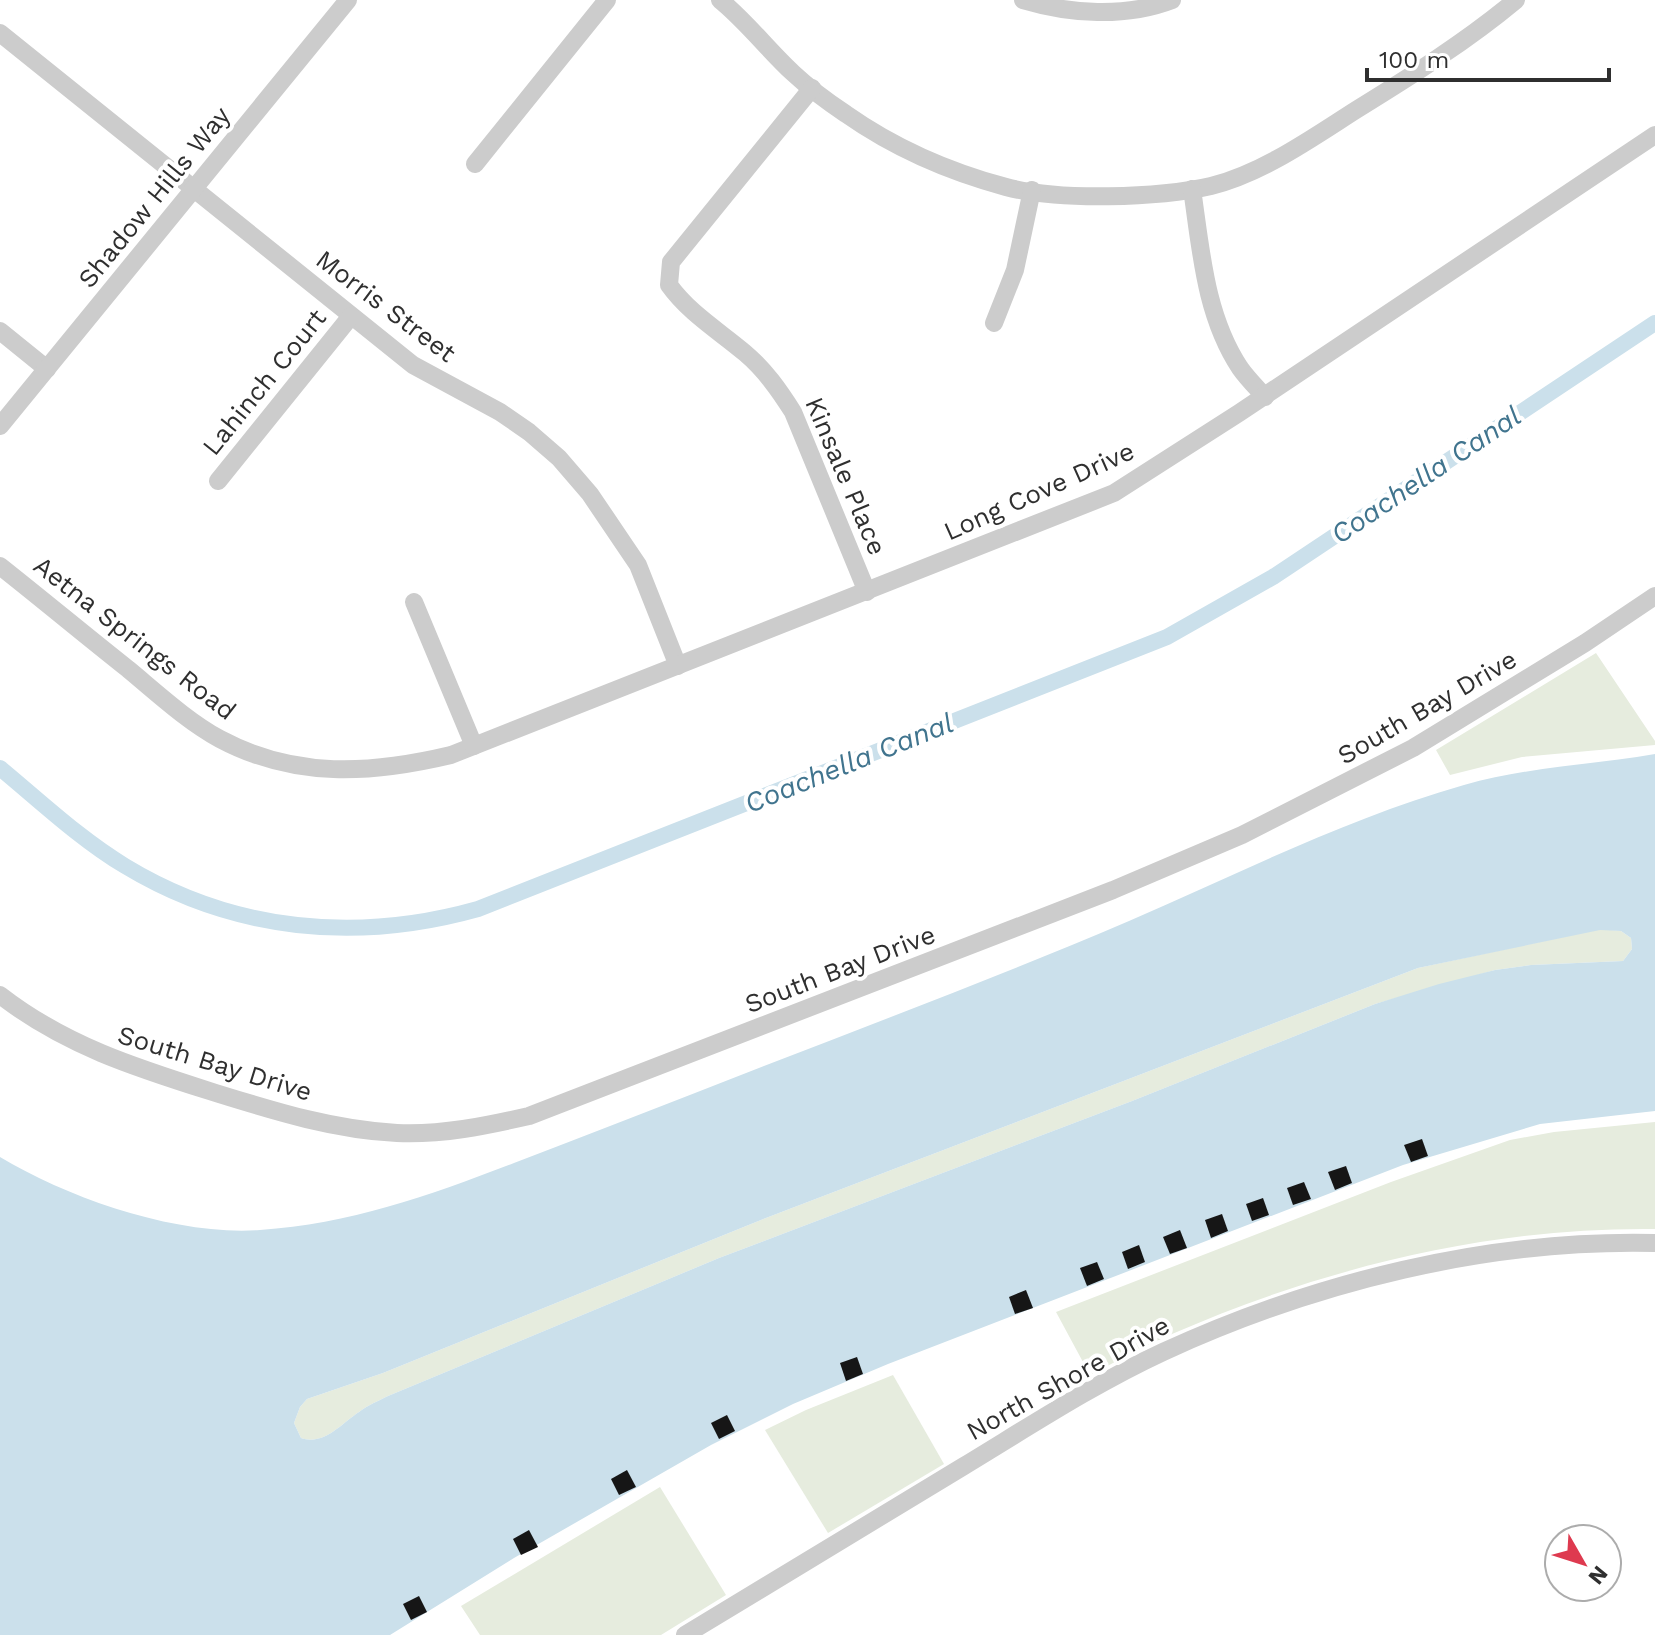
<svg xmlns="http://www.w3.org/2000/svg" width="1655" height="1635" viewBox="0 0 1655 1635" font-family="'Work Sans',sans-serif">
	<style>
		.green { fill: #e6ecde }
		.water { fill: #cbe0eb; fill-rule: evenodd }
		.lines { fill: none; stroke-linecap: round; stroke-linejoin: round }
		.canal { stroke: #cbe0eb; stroke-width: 16 }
		.building { fill: #161616 }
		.minor { stroke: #ccc; stroke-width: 18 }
		.labels { text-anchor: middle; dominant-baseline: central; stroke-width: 8; stroke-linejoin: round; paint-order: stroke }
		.street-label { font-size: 26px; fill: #2f2f2f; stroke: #fff }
		.water-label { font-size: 28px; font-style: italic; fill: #40748e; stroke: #fff }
	</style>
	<rect width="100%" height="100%" fill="#fff"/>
	<g class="green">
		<polygon points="1596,653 1655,741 1655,745 1522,757 1450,775 1436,750"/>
		<path d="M 1600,929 L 1621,931 L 1631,938 L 1632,949 L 1623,961 L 1531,965 L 1495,970 L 1375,1004 L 1132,1101 L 719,1258 L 388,1396 C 378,1401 368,1405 359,1412 C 342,1423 324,1446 301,1438 L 294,1423 L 300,1407 L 307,1399 L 383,1373 L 761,1220 L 1418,968 Z"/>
		<path d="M 1655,1122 L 1655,1229 C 1490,1227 1323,1268 1172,1334 C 1144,1346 1117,1361 1090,1375 L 1056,1312 L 1391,1182 L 1510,1140 L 1554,1132 Z"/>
		<polygon points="893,1375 944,1464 828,1533 765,1430 806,1410"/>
		<polygon points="660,1487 726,1595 661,1635 480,1635 461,1606"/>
	</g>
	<path class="water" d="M 1655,754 L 1655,1111 L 1540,1124 L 1403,1165 L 888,1364 L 793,1404 L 711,1445 L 514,1558 L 390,1635 L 0,1635 L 0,1157 C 70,1199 177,1236 260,1230 C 350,1224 431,1195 514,1163 C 575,1140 635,1116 695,1093 C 840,1036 986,982 1129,921 C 1240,873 1348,818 1464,785 C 1527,767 1591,765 1655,754 ZM 1600,930 L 1621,931 L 1631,938 L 1632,949 L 1623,961 L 1531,965 L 1495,970 L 1439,984 L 1375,1004 L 1132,1101 L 719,1258 L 388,1396 C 378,1401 368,1405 359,1412 C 342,1423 324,1446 301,1438 L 294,1423 L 300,1407 L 307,1399 L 383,1373 L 761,1220 L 1418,968 Z"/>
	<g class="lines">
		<path class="canal" d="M 0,768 C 40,801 80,839 125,866 C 234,932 357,943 478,909 L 1167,637 L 1273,577 L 1655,323"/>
	</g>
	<g class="building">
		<polygon points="1422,1139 1428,1156 1411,1162 1404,1145"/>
		<polygon points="1346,1166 1352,1183 1335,1190 1328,1172"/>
		<polygon points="1304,1182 1311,1199 1293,1205 1287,1188"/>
		<polygon points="1263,1198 1269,1215 1252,1221 1246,1204"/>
		<polygon points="1222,1214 1228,1231 1211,1238 1205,1220"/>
		<polygon points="1180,1230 1187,1248 1170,1254 1163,1237"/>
		<polygon points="1139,1245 1145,1262 1128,1269 1122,1252"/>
		<polygon points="1097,1262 1104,1279 1087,1286 1080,1268"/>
		<polygon points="1026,1290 1033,1308 1015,1314 1009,1297"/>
		<polygon points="857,1357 863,1374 846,1381 840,1363"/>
		<polygon points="727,1415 735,1431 719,1439 711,1423"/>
		<polygon points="627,1470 636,1487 619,1495 611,1479"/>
		<polygon points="529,1530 538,1547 521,1555 513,1539"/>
		<polygon points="419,1596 427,1612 411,1620 403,1604"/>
	</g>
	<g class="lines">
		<g class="minor">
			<path d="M 720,0 C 747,22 768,50 793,73 C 809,88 828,102 846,114 C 893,147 950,172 1006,187 C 1058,201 1159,198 1211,186 C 1263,173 1312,138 1356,110 C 1411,76 1467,41 1516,0"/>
			<path d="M 1023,0 C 1070,14 1125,18 1172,0"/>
			<polyline points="0,33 413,365 500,412 529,432 559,458 590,494 638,565 678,666"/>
			<path d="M 812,88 L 671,262 L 669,285 C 689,313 719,331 745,353 C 765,370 779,390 793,412 L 867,592"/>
			<polyline points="475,164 607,0"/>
			<path d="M 1192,189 C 1201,250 1205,315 1240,368 C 1247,378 1256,387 1265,397"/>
			<polyline points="994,323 1015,270 1032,190"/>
			<polyline points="0,331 47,369"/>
			<polyline points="0,426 348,0"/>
			<polyline points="218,481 351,316"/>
			<path d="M 0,566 C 43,600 85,635 128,669 C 157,693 187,721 220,739 C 295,779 371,774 451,755 L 1114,493 L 1239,413 L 1655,135"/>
			<polyline points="414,602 474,746"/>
			<path d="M 0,995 C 67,1047 140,1069 219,1094 C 277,1112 336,1130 397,1133 C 442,1135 485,1126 529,1116 L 1113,890 L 1242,835 L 1413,748 L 1585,643 L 1655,596"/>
			<path d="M 685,1635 C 778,1579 871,1522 964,1466 C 1030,1426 1094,1384 1163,1352 C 1315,1282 1488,1239 1655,1243"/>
		</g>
	</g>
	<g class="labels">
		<g class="street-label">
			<text transform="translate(154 197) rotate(-51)">Shadow Hills Way</text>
			<text transform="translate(386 306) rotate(37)">Morris Street</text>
			<text transform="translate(264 382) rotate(-51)">Lahinch Court</text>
			<text transform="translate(846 476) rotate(67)">Kinsale Place</text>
			<text transform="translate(1039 491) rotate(-24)">Long Cove Drive</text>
			<text transform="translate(135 638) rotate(38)">Aetna Springs Road</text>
			<text transform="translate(1427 707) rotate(-30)">South Bay Drive</text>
			<text transform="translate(840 969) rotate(-21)">South Bay Drive</text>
			<text transform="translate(215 1063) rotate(17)">South Bay Drive</text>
			<text transform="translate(1068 1378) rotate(-29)">North Shore Drive</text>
		</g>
		<g class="water-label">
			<text transform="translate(1426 475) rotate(-34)">Coachella Canal</text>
			<text transform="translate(849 763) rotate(-22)">Coachella Canal</text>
		</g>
	</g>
	<g transform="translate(1583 1563) rotate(129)"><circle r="38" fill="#ffffff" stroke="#acacac" stroke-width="2"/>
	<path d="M0-6L14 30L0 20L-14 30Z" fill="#de3a4f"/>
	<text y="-12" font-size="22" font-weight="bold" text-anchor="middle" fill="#2f2f2f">N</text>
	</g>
	<path d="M1367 68v12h242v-12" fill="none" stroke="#2f2f2f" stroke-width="4"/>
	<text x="1379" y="68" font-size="24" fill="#2f2f2f" stroke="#ffffff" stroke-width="6" paint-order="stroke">100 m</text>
</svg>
